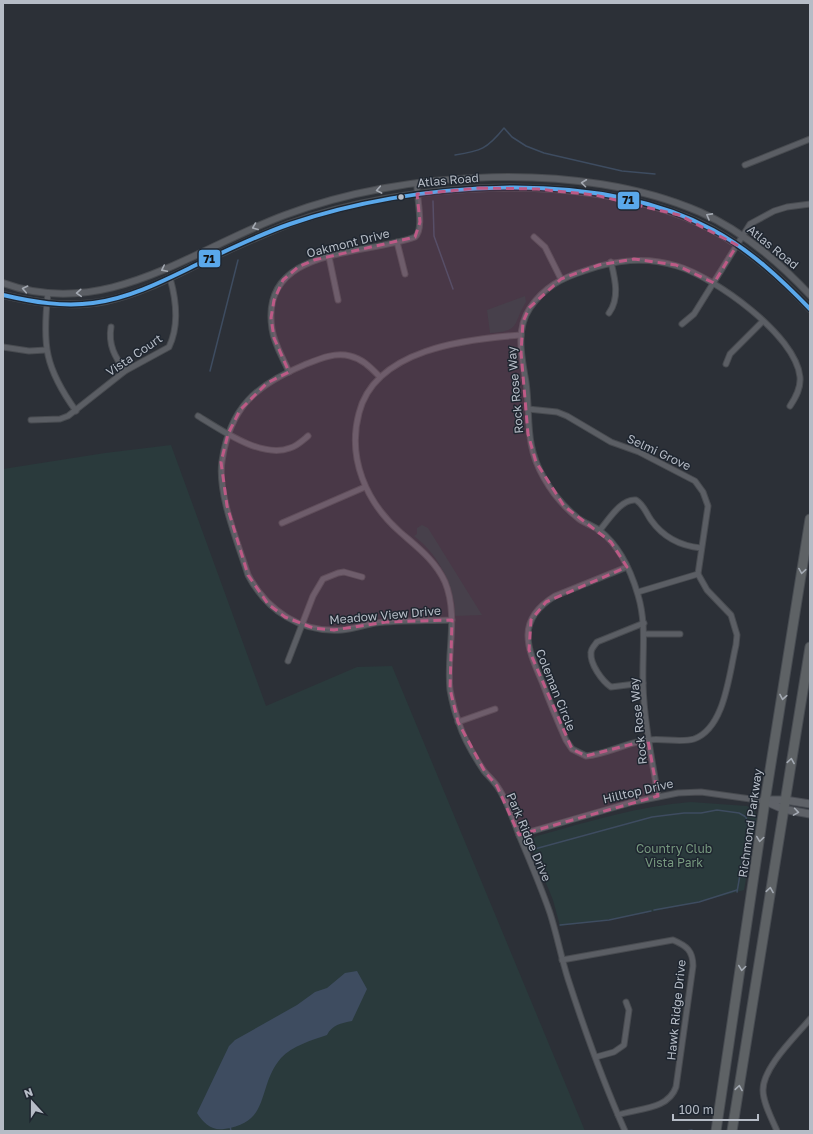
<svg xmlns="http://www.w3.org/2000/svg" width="813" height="1134" viewBox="0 0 813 1134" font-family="'Golos Text',sans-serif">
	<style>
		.green { fill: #2a3a3c }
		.water { fill: #3e4c60 }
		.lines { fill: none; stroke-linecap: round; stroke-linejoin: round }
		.stream { stroke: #3e4c60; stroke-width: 1.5 }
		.minor-casing { stroke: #484b50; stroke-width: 7 }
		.tertiary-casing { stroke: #484b50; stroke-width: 8 }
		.secondary-casing { stroke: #494c53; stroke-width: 9 }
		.trunk-casing { stroke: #484c52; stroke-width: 11 }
		.minor { stroke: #5b5e64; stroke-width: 5 }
		.tertiary { stroke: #5b5e64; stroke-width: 6 }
		.secondary { stroke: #5f6268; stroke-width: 7 }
		.trunk { stroke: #5e6265; stroke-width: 9 }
		.bus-1-casing { stroke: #1f2630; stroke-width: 7 }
		.bus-1 { stroke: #5aa8eb; stroke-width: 4 }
		.oneway { stroke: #a4a9b2 }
		.oneway2 { stroke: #a4aab3 }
		.oneway3 { stroke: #a5aab3 }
		.marked { fill: #bd5a86; fill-opacity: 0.2; stroke: #bd5a86; stroke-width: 3; stroke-dasharray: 8 5; stroke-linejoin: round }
		.bus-dot { fill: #b6bcc6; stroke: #1f2630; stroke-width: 1.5 }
		.labels { text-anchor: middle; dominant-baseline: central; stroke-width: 3; stroke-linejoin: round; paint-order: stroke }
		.street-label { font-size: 12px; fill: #b6bcc6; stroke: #1f2630 }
		.park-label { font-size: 12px; fill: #77997f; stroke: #1f2630 }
		.line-badge { stroke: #1f2630; stroke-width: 1.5 }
		.pale-badge-label { font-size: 11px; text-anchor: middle; font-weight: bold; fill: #111 }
	</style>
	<rect width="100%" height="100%" fill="#2c3037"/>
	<g class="green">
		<path d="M 525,296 L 526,302 C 512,325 521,331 490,333 L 487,310 Z"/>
		<polygon points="171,445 266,706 357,667 392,666 585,1131 3,1131 3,469 105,453"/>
		<path d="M 422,525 L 428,528 L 482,615 L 456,616 L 451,613 L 455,607 C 450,578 437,554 414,536 L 417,534 L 417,528 Z"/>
		<path d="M 691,802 L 747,806 L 755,811 L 757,818 L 744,890 C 683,907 622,919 560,926 L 553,900 L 531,847 C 531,841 532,839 537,836 C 587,822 639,806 691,802 Z"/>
	</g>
	<path class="water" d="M 357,971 L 367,989 L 352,1021 C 341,1023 332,1025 327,1035 C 312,1040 292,1046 281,1058 C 256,1087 272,1123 224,1129 C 212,1131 203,1123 197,1113 L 229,1046 L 235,1040 L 297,1005 L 315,992 L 327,988 L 345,973 Z"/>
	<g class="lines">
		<g class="stream">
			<path d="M 455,155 C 481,151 487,149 504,128 L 512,137 L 526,146 L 544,153 L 622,171 L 655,174"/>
			<polyline points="433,201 434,236 453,289"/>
			<polyline points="210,371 238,260"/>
			<polyline points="531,850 652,817 684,813 701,813 717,810 739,813 746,817 748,829 737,892"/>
			<polyline points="654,910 699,902 737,890"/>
			<polyline points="560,925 609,920 651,911"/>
			<polyline points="230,1126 231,1131"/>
			<polyline points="686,1131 692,1130"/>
		</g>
		<defs>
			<g id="minor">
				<polyline points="745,165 810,139"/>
				<polyline points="534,237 545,247 561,279"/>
				<polyline points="397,242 405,274"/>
				<polyline points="329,257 338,300"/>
				<path d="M 48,293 C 42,345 45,368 76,411"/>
				<path d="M 609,313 C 620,298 615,279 611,262"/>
				<polyline points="682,324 694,314 750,224 774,211 787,207 810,204"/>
				<path d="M 111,327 C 108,345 115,357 125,371"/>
				<path d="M 521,335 C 466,339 375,349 359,413 C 347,458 366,502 400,532 C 417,547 435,560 445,582 C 459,616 446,654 450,690 C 452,701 455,713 459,723 C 464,740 474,756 484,771 C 488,776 493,780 497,786 C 507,800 513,819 519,835 C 530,861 541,887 550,913 C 557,935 561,957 568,979 C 584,1028 604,1084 625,1131"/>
				<polyline points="3,347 29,351 46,350"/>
				<polyline points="726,364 730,354 763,321"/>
				<path d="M 289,372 C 283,358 274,344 272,329 C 259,246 364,256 415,237 C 425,229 416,196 417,183"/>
				<path d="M 380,377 C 371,368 363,359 350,356 C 334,352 319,359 304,365 C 256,385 230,407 222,461 C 217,493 238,543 248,575 C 267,611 301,633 342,630 C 353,629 364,625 375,623 C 401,620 426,621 452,620"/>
				<path d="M 528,409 L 557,412 L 567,416 L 611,442 L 639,452 L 695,481 L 703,492 L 708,506 L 698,574 L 707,590 L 731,615 L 737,635 L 736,645 C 729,674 725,728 694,739 C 680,743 663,738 648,740 C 627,742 608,754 586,756 L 572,749 L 566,740 C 558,722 550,703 543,684 C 528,649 514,621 555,596 L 627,567"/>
				<path d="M 198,416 C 221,430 262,459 290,448 C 297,446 302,441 308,436"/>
				<path d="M 31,420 L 60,419 L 68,416 L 125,371 L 169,347 C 179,326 176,299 170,278"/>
				<polyline points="282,523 365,487"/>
				<path d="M 599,531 C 608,521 621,498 636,500 C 644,505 646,513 651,520 C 663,537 681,546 701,548"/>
				<polyline points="638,592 698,574"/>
				<polyline points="645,634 680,634"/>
				<polyline points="288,661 313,596 323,579 338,573 344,572 362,577"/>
				<path d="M 643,683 L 611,687 C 602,681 590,664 591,653 C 591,648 595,645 597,642 L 644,623"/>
				<polyline points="458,722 495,709"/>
				<path d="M 658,796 C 652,759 644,721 643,684 C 642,653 647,625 638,595 C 631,571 619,545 599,530 C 593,526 585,523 579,519 C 565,508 553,494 544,478 C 524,444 531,418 526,382 C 522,358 515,330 530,308 C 544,287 562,278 584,271 C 615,260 645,256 677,266 C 714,277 796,335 800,377 C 801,388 796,397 790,406"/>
				<polyline points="519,835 633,802 678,793 701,792 765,801"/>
				<path d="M 562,960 L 673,940 C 687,946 693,951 693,966 L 676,1087 C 668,1110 638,1108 618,1115"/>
				<polyline points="596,1057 614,1052 624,1045 629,1010 626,1002"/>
				<path d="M 777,1131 C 772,1119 763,1103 763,1090 C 763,1067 796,1036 810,1019"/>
			</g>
			<g id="tertiary">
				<path d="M 3,283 C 106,321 193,249 285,215 C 405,170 581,160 700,212 C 743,231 779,262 810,295"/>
				<path d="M 3,295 C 37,303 71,308 106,301 C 139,294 168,279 198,264 C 228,250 258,236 289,224 C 406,182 582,170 697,222 C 740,241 778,275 810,309"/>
			</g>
			<g id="secondary">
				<polyline points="767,800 785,800 810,804"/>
				<polyline points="765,801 783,809 810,814"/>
			</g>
			<g id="trunk">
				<polyline points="716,1131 765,801 810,519"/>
				<polyline points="732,1131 810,647"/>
			</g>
		</defs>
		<use href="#minor" class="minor-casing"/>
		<use href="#tertiary" class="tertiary-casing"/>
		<use href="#secondary" class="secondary-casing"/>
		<use href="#trunk" class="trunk-casing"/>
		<use href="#minor" class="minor"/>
		<use href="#tertiary" class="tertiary"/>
		<use href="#secondary" class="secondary"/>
		<use href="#trunk" class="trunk"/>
		<defs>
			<path id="bus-1" d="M 3,295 C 33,302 63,307 93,303 C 131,298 165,280 198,264 C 228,250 258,235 290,224 C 412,182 596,167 713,230 C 750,250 781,279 810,309"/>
		</defs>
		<use href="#bus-1" class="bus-1-casing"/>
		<use href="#bus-1" class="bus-1"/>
	</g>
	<defs><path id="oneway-chevron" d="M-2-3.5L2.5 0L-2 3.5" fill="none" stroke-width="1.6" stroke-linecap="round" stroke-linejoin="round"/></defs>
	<g class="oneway">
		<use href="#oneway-chevron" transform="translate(584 183) rotate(-173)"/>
		<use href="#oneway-chevron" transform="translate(379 190) rotate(169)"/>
		<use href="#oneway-chevron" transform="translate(709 216) rotate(-151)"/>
		<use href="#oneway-chevron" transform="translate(255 227) rotate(158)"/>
		<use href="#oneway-chevron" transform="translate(164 269) rotate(154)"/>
		<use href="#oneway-chevron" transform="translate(25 289) rotate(-168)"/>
		<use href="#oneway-chevron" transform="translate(79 293) rotate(176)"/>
	</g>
	<g class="oneway2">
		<use href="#oneway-chevron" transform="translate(802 571) rotate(99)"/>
		<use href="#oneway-chevron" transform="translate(783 697) rotate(100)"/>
		<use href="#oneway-chevron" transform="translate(791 761) rotate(-81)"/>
		<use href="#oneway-chevron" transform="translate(760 839) rotate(98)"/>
		<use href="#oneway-chevron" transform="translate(770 890) rotate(-81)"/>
		<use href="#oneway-chevron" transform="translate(742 968) rotate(98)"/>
		<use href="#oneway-chevron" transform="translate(739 1088) rotate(-81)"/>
	</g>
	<use class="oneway3" href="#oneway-chevron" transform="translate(796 812) rotate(9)"/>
	<path class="marked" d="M 480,188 L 537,189 L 595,195 L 679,215 L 737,245 L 714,283 L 676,265 L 634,259 L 599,265 L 561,279 L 529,308 L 523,322 L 521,352 L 528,434 L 536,462 L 564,506 L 611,542 L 627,567 L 546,602 L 531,620 L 529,650 L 572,749 L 586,756 L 648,740 L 658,796 L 519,835 L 497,786 L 485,772 L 458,722 L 450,689 L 452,620 L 386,622 L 334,630 L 313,628 L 285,617 L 268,604 L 248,575 L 227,506 L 221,462 L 228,434 L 240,410 L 267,383 L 289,372 L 274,338 L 271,318 L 274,300 L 283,280 L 298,267 L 314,260 L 415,237 L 420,222 L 417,194 Z"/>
	<circle class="bus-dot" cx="401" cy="197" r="3.5"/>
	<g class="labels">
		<g class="street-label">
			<text transform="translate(448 180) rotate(-5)">Atlas Road</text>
			<text transform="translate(348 243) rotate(-14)">Oakmont Drive</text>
			<text transform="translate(773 247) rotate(39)">Atlas Road</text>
			<text transform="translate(134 355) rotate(-34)">Vista Court</text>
			<text transform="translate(515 390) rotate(-95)">Rock Rose Way</text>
			<text transform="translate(659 452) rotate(25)">Selmi Grove</text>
			<text transform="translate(385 615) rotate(-5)">Meadow View Drive</text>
			<text transform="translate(556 690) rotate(68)">Coleman Circle</text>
			<text transform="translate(638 721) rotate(-96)">Rock Rose Way</text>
			<text transform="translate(638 791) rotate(-13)">Hilltop Drive</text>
			<text transform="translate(750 823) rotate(-82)">Richmond Parkway</text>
			<text transform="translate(529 837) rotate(67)">Park Ridge Drive</text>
			<text transform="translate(676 1010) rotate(-84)">Hawk Ridge Drive</text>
		</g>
		<g class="park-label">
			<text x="674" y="848">Country Club<tspan x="674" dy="14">Vista Park</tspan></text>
		</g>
	</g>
	<g class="line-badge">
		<rect x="617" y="191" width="23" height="19" rx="4" fill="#5aa8eb"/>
		<rect x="198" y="249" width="23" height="19" rx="4" fill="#5aa8eb"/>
	</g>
	<g class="pale-badge-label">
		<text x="628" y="204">71</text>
		<text x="209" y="263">71</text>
	</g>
	<rect width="813" height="1134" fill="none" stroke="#b6bcc6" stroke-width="8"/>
	<g transform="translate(32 1102) rotate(339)" stroke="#1f2630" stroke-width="3" paint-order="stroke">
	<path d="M0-3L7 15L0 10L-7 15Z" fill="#b6bcc6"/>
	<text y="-6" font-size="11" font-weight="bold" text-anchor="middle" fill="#b6bcc6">N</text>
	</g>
	<path d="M673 1114v6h85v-6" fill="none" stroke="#b6bcc6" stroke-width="2"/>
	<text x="679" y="1114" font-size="12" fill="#b6bcc6" stroke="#1f2630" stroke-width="3" paint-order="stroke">100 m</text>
</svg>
